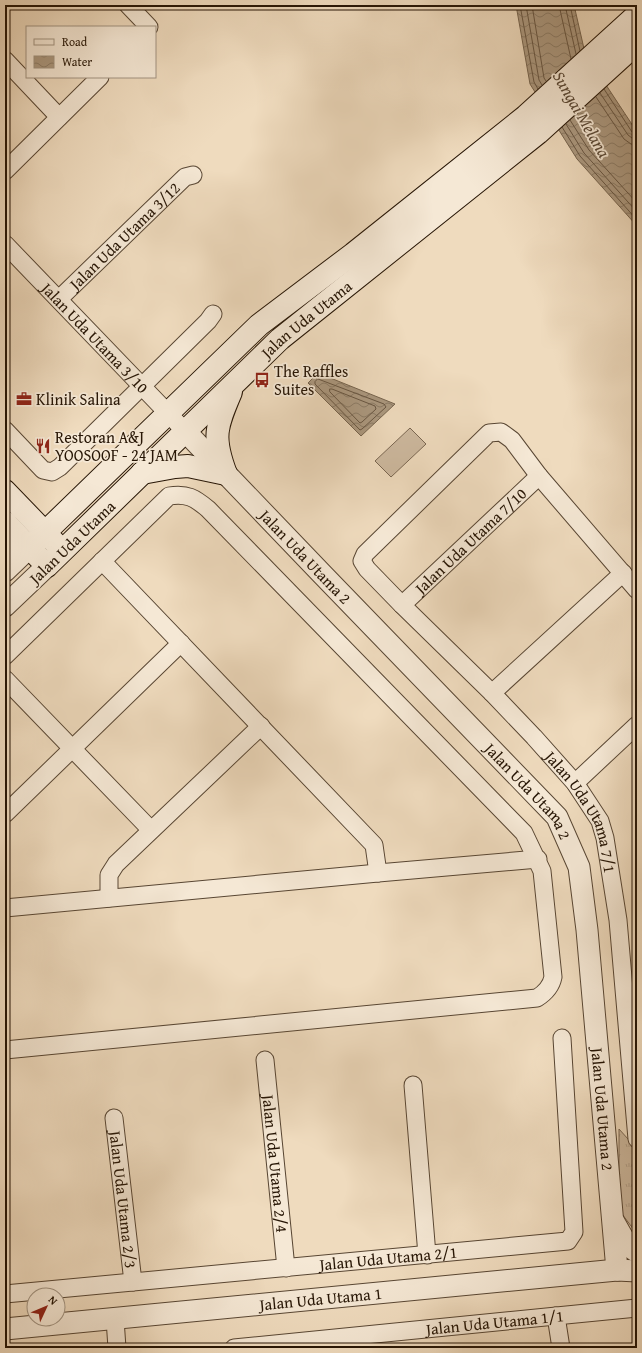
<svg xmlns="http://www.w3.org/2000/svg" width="642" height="1353" viewBox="0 0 642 1353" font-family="'Gentium Book Plus',serif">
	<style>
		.grass { fill: #cdb99f; stroke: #7a6752 }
		.park { fill: url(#park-tufts); stroke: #7a6752 }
		.water { fill: url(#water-waves); stroke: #76644e }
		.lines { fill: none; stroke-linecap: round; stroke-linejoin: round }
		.shore { stroke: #685642; stroke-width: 1 }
		.minor-casing { stroke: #584633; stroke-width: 19 }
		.tertiary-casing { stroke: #584633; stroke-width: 23 }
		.secondary-casing { stroke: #261505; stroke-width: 24 }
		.minor { stroke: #f5e8d5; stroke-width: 17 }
		.tertiary { stroke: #f5e8d5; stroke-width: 21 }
		.secondary { stroke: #f5e8d5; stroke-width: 22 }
		.labels { text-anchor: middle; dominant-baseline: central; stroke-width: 3.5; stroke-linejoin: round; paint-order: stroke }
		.street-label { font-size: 16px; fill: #261505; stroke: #f5e8d5 }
		.poi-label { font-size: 16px; fill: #261505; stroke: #f5e8d5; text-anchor: start }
		.water-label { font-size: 17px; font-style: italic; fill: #5b4936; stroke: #f5e8d5 }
	</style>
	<defs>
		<pattern id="park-tufts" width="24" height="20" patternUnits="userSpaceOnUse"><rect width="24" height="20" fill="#cdb99f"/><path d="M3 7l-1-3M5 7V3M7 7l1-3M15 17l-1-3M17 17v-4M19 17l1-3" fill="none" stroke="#b09e87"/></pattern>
		<pattern id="water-waves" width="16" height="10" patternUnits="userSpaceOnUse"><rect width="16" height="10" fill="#ab987f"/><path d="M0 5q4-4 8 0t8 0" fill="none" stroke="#8b7b66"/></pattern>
	</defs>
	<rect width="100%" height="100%" fill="#efdbbe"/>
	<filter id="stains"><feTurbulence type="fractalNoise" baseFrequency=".005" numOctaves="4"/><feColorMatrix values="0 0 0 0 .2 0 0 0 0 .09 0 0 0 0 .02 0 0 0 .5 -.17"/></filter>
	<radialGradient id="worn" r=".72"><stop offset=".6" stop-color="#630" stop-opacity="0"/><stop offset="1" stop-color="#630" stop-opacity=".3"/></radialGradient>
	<polygon class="grass" points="410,428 426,444 391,477 375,461"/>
	<polygon class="park" points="619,1129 637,1149 637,1234 619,1210"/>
	<g class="water">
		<polygon points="516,5 574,5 585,53 637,132 637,226 577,159 530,84"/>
		<polygon points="318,373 395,404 361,436 308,383"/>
	</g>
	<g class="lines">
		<g class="shore">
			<polyline points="520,5 534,82 538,89"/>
			<polyline points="526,5 539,80 542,85"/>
			<polyline points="532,5 544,78 546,81"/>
			<polyline points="559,5 571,59"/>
			<polyline points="565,5 576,54"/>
			<polyline points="570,5 580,51"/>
			<polyline points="604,89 632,132 637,134"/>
			<polyline points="600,93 628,135 632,138 637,139"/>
			<polyline points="596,97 624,139 631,144 637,145"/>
			<polyline points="570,120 589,150 637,203"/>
			<polyline points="566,124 584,153 637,212"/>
			<polyline points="562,127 580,156 637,220"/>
			<polygon points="318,379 384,404 386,407 362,429 360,430 315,384 315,382"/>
			<polygon points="330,389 332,389 375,406 376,409 362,422 360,423 330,392"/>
		</g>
		<defs>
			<g id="minor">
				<polyline points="128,5 149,27"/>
				<polyline points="5,60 59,117"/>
				<polyline points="5,171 100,77"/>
				<path id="s1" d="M 5,244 L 185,431"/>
				<path id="s2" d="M 59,299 L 185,177 L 193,175"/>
				<polyline points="5,430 43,470 52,472 60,467 208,321 213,314"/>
				<polyline points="102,561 374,845 378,873"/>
				<path id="s3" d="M 637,590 L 539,476 L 512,440 L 501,432 L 489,433 L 365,554 L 362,561 L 367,569 L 402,605 L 492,693 L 534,737 L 575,783 L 600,821 L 605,838 L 618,920 L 637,1139"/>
				<path id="s4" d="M 402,605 L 539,476"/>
				<path d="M 5,656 L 169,496 C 187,493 195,498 208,509 L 524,833 L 542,871 L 553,977 C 551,987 545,993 537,998 L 5,1050"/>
				<polyline points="5,679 151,830"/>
				<polyline points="492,693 623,573"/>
				<polyline points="575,783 637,725"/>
				<polyline points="5,814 181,643"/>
				<polyline points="109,898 109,875 116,864 261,726"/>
				<polyline points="5,908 378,873 538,859"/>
				<path id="s5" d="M 265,1060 L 286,1268"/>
				<polyline points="413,1085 427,1255"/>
				<path id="s6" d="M 114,1118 L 133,1282"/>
				<path id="s7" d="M 5,1294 L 568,1241 L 574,1232 L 562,1038"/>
				<polyline points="556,1316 561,1348"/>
				<polyline points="115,1319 117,1348"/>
				<path id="s8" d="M 234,1348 L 637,1308"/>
			</g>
			<g id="tertiary">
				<path id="s9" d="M 185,431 L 322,574 L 557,817 L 579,867 L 587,930 L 617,1270"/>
				<polyline points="5,571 30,547"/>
				<polyline points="5,606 47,566"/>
				<polyline points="614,1222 627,1245 637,1252"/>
				<path id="s10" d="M 5,1329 L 617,1270 L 637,1271"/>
			</g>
			<g id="secondary">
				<polyline points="142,473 175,467 188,466 226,474"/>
				<path d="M 226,474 C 212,437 216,427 231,392"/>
				<polyline points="5,491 55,543"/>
				<path id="s11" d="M 5,522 L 47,566 L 280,339 L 538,133 L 637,43"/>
				<polyline points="30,547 259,325 353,254 526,116 637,15"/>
				<polyline points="5,557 8,544 6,523"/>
			</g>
		</defs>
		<use href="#minor" class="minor-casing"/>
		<use href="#tertiary" class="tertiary-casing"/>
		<use href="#secondary" class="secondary-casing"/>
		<use href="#minor" class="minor"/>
		<use href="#tertiary" class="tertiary"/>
		<use href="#secondary" class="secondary"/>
	</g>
	<defs>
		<symbol id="bus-bare" viewBox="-9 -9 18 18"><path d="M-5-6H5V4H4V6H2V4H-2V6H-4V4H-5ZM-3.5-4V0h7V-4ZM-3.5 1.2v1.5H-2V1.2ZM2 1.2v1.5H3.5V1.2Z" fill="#8f2418" stroke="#f5e8d5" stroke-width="2.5" paint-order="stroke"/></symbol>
		<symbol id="office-bare" viewBox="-9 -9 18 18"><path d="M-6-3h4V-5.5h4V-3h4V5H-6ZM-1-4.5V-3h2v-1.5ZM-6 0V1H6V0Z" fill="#8f2418" stroke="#f5e8d5" stroke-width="2.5" paint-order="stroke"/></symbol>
		<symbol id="restaurant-bare" viewBox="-9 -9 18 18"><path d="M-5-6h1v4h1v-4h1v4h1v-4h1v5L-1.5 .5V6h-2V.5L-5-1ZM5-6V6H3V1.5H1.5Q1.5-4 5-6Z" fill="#8f2418" stroke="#f5e8d5" stroke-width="2.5" paint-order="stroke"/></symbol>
	</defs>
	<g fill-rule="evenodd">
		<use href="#bus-bare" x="251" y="369" width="22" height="22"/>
		<use href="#office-bare" x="13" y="388" width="22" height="22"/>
		<use href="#restaurant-bare" x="32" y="435" width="22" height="22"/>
	</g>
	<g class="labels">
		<g class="street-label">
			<text stroke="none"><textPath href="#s2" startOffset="91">Jalan Uda Utama 3/12</textPath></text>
			<text stroke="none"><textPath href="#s11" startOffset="419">Jalan Uda Utama</textPath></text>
			<text stroke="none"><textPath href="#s1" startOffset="130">Jalan Uda Utama 3/10</textPath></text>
			<text stroke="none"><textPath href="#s4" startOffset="94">Jalan Uda Utama 7/10</textPath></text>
			<text transform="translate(72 542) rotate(-44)">Jalan Uda Utama</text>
			<text stroke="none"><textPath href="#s9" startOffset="174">Jalan Uda Utama 2</textPath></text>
			<text stroke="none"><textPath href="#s9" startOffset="498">Jalan Uda Utama 2</textPath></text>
			<text stroke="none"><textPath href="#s3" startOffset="739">Jalan Uda Utama 7/1</textPath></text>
			<text stroke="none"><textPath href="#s9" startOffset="834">Jalan Uda Utama 2</textPath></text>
			<text stroke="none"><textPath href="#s5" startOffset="104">Jalan Uda Utama 2/4</textPath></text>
			<text stroke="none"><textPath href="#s6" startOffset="82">Jalan Uda Utama 2/3</textPath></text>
			<text stroke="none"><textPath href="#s7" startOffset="385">Jalan Uda Utama 2/1</textPath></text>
			<text stroke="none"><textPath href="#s10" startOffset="317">Jalan Uda Utama 1</textPath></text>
			<text stroke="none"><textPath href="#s8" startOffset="262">Jalan Uda Utama 1/1</textPath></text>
		</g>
		<g class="poi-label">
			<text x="274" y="371">The Raffles<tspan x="274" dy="18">Suites</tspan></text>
			<text x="36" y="399">Klinik Salina</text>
			<text x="55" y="437">Restoran A&amp;J<tspan x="55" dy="18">YOOSOOF - 24 JAM</tspan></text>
		</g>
		<g class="water-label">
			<text transform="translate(582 114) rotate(60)">Sungai Melana</text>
		</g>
	</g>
	<rect width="642" height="1353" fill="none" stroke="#efdbbe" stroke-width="20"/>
	<rect x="6" y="6" width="630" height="1341" fill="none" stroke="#261505" stroke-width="2"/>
	<rect x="10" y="10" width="622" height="1333" fill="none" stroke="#261505"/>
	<rect x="26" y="26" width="130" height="52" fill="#f5e8d5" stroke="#a29482"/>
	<rect x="34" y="39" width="20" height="6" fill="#f5e8d5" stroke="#a29482"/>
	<text x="62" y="46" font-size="12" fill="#261505">Road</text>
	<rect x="34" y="56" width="20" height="12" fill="url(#water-waves)" stroke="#a29482"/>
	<text x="62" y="66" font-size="12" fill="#261505">Water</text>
	<g transform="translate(46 1307) rotate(46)"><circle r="19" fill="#f5e8d5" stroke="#a29482"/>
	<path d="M0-3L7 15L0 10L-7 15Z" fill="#8f2418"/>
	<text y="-6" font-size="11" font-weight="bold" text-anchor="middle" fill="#261505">N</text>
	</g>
	<rect width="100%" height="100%" filter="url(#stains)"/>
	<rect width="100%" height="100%" fill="url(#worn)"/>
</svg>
